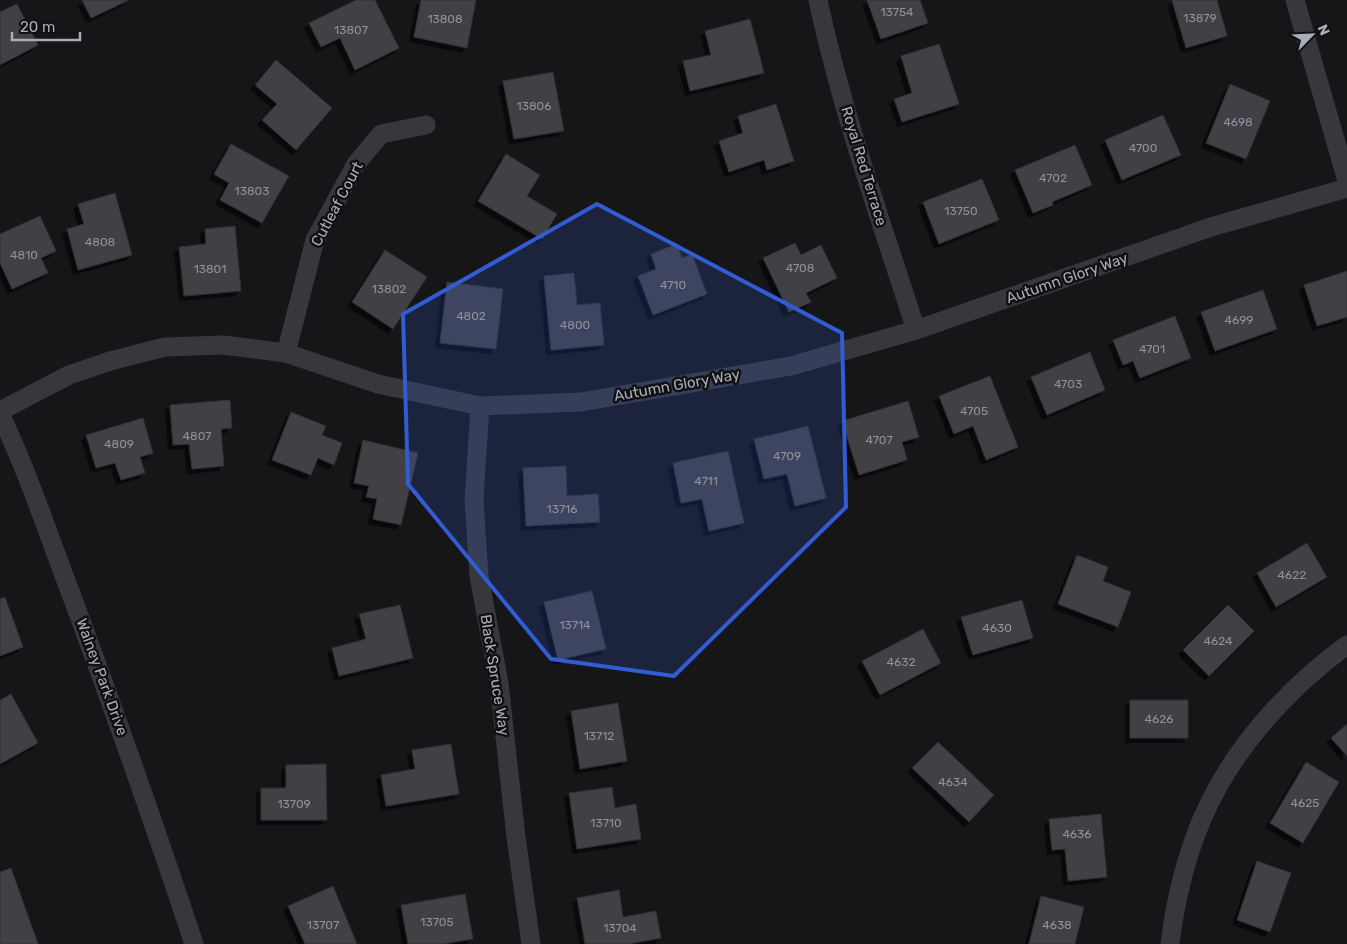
<svg xmlns="http://www.w3.org/2000/svg" width="1347" height="944" viewBox="0 0 1347 944" font-family="Rubik,sans-serif">
	<style>
		.building { fill: #404145; stroke: #303034; filter: url(#shadow) }
		.lines { fill: none; stroke-linecap: round; stroke-linejoin: round }
		.minor { stroke: #37383d; stroke-width: 19 }
		.marked { fill: #325cd3; fill-opacity: 0.2; stroke: #325cd3; stroke-width: 4; stroke-linejoin: round }
		.labels { text-anchor: middle; dominant-baseline: central; stroke-width: 5; stroke-linejoin: round; paint-order: stroke }
		.number-label { font-size: 12px; fill: #8e929b }
		.street-label { font-size: 15px; fill: #a8adb8; stroke: #111113 }
	</style>
	<defs>
		<filter id="shadow"><feDropShadow dx="-4.5" dy="4.5" stdDeviation="0" flood-color="#0009"/></filter>
	</defs>
	<rect width="100%" height="100%" fill="#161618"/>
	<g class="building">
		<polygon points="82,0 129,0 91,18"/>
		<polygon points="356,0 375,0 399,48 355,70 340,38 321,47 309,23"/>
		<polygon points="421,0 476,0 467,48 414,37"/>
		<polygon points="867,0 920,0 928,23 881,39"/>
		<polygon points="1172,0 1217,0 1227,36 1186,48"/>
		<polygon points="17,4 38,45 0,65 0,12"/>
		<polygon points="750,19 764,73 690,91 683,61 711,55 705,31"/>
		<polygon points="939,44 959,104 902,122 894,99 912,93 901,56"/>
		<polygon points="276,60 332,108 296,150 262,120 277,104 255,85"/>
		<polygon points="553,72 564,131 514,139 503,81"/>
		<polygon points="1230,84 1270,101 1246,159 1206,143"/>
		<polygon points="776,104 794,161 767,170 764,160 729,172 719,141 743,133 738,116"/>
		<polygon points="1163,115 1181,155 1122,180 1105,140"/>
		<polygon points="231,144 289,176 262,223 220,200 229,183 214,174"/>
		<polygon points="1075,145 1092,185 1052,202 1053,205 1033,213 1015,170"/>
		<polygon points="506,154 540,175 527,196 557,214 542,239 478,201"/>
		<polygon points="982,179 999,220 939,244 923,202"/>
		<polygon points="115,193 132,255 78,270 67,229 84,224 78,204"/>
		<polygon points="40,216 56,251 41,258 48,273 12,289 0,263 0,234"/>
		<polygon points="235,226 241,291 184,296 179,247 206,244 205,229"/>
		<polygon points="795,243 801,255 821,245 837,278 806,293 811,302 789,312 763,258"/>
		<polygon points="677,244 682,258 692,254 707,294 653,315 638,276 656,269 651,254"/>
		<polygon points="385,250 427,277 393,329 352,302"/>
		<polygon points="1347,271 1347,317 1317,326 1304,285"/>
		<polygon points="574,273 577,305 600,303 604,345 551,350 544,276"/>
		<polygon points="447,282 503,289 496,349 440,343"/>
		<polygon points="1263,290 1277,329 1215,351 1201,312"/>
		<polygon points="1175,316 1191,358 1140,378 1133,361 1123,365 1113,340"/>
		<polygon points="1090,352 1105,390 1047,415 1031,377"/>
		<polygon points="990,376 1018,447 986,460 973,426 954,434 939,396"/>
		<polygon points="230,400 232,428 221,429 224,466 192,469 189,444 173,445 170,405"/>
		<polygon points="908,401 919,437 902,442 907,460 859,475 842,421"/>
		<polygon points="291,412 326,426 322,435 342,443 334,465 318,458 311,475 272,460"/>
		<polygon points="143,418 153,453 140,457 145,473 121,480 115,463 96,468 86,435"/>
		<polygon points="808,426 826,498 795,506 787,474 764,479 754,439"/>
		<polygon points="363,440 418,453 401,525 373,519 377,499 366,497 369,486 354,483"/>
		<polygon points="728,451 744,523 709,531 702,499 681,503 673,463"/>
		<polygon points="566,466 567,496 598,494 600,522 526,526 523,468"/>
		<polygon points="1307,543 1327,577 1276,607 1257,573"/>
		<polygon points="1077,555 1108,567 1103,581 1131,592 1118,627 1058,604"/>
		<polygon points="592,591 606,649 558,660 544,602"/>
		<polygon points="5,597 23,647 0,656 0,599"/>
		<polygon points="1022,600 1033,638 973,655 961,617"/>
		<polygon points="400,605 413,658 339,676 332,648 366,639 359,614"/>
		<polygon points="1228,605 1254,631 1209,676 1183,650"/>
		<polygon points="923,629 941,663 880,695 862,661"/>
		<polygon points="11,694 38,743 0,764 0,700"/>
		<rect x="1130" y="700" width="58" height="38"/>
		<polygon points="618,703 627,761 580,769 571,711"/>
		<polygon points="1347,724 1347,756 1331,738"/>
		<polygon points="938,742 994,795 969,822 912,768"/>
		<polygon points="451,744 459,794 386,806 381,775 415,769 412,750"/>
		<polygon points="1306,762 1339,782 1303,843 1270,823"/>
		<polygon points="326,764 327,820 261,820 261,788 286,788 286,765"/>
		<polygon points="612,787 615,808 636,804 641,839 577,849 569,793"/>
		<polygon points="1101,814 1107,877 1068,881 1065,849 1052,850 1049,819"/>
		<polygon points="1257,861 1291,873 1270,932 1237,920"/>
		<polygon points="11,868 38,944 0,944 0,872"/>
		<polygon points="333,886 357,944 305,944 288,906"/>
		<polygon points="619,890 623,917 656,911 661,938 629,944 585,944 577,898"/>
		<polygon points="465,894 473,939 443,944 408,944 401,905"/>
		<polygon points="1041,896 1084,907 1075,944 1029,944"/>
	</g>
	<g class="lines">
		<g class="minor">
			<path d="M 818,0 C 842,112 881,221 916,330"/>
			<polyline points="1295,0 1347,181"/>
			<polyline points="286,353 315,240 356,164 381,134 426,125"/>
			<polyline points="480,406 474,500 479,576 499,683 516,837 531,944"/>
			<polyline points="0,411 69,375 110,361 165,347 223,345 286,353 378,384 480,406 581,402 791,366 916,330 1211,227 1347,188"/>
			<path d="M 0,414 C 28,472 48,534 71,594 C 114,710 155,826 194,944"/>
			<path d="M 1170,944 C 1175,903 1186,857 1202,819 C 1232,749 1287,689 1347,645"/>
		</g>
	</g>
	<path class="marked" d="M 597,204 L 842,333 L 846,507 L 674,676 L 551,659 L 408,484 L 403,314 Z"/>
	<g class="labels">
		<g class="number-label">
			<text x="897" y="12">13754</text>
			<text x="1200" y="18">13879</text>
			<text x="445" y="19">13808</text>
			<text x="351" y="30">13807</text>
			<text x="534" y="106">13806</text>
			<text x="1238" y="122">4698</text>
			<text x="1143" y="148">4700</text>
			<text x="1053" y="178">4702</text>
			<text x="252" y="191">13803</text>
			<text x="961" y="211">13750</text>
			<text x="100" y="242">4808</text>
			<text x="24" y="255">4810</text>
			<text x="800" y="268">4708</text>
			<text x="210" y="269">13801</text>
			<text x="673" y="285">4710</text>
			<text x="389" y="289">13802</text>
			<text x="471" y="316">4802</text>
			<text x="1239" y="320">4699</text>
			<text x="575" y="325">4800</text>
			<text x="1152" y="349">4701</text>
			<text x="1068" y="384">4703</text>
			<text x="974" y="411">4705</text>
			<text x="197" y="436">4807</text>
			<text x="879" y="440">4707</text>
			<text x="119" y="444">4809</text>
			<text x="787" y="456">4709</text>
			<text x="706" y="481">4711</text>
			<text x="562" y="509">13716</text>
			<text x="1292" y="575">4622</text>
			<text x="575" y="625">13714</text>
			<text x="997" y="628">4630</text>
			<text x="1218" y="641">4624</text>
			<text x="901" y="662">4632</text>
			<text x="1159" y="719">4626</text>
			<text x="599" y="736">13712</text>
			<text x="953" y="782">4634</text>
			<text x="1305" y="803">4625</text>
			<text x="294" y="804">13709</text>
			<text x="606" y="823">13710</text>
			<text x="1077" y="834">4636</text>
			<text x="437" y="922">13705</text>
			<text x="323" y="925">13707</text>
			<text x="1057" y="925">4638</text>
			<text x="620" y="928">13704</text>
		</g>
		<g class="street-label">
			<text transform="translate(864 166) rotate(73)">Royal Red Terrace</text>
			<text transform="translate(337 204) rotate(-62)">Cutleaf Court</text>
			<text transform="translate(1067 278) rotate(-19)">Autumn Glory Way</text>
			<text transform="translate(677 385) rotate(-10)">Autumn Glory Way</text>
			<text transform="translate(495 675) rotate(81)">Black Spruce Way</text>
			<text transform="translate(102 677) rotate(70)">Walney Park Drive</text>
		</g>
	</g>
	<g transform="translate(1312 35) rotate(66)" stroke="#111113" stroke-width="4" paint-order="stroke">
	<path d="M0-4L9 19L0 12L-9 19Z" fill="#a8adb8"/>
	<text y="-8" font-size="14" font-weight="bold" text-anchor="middle" fill="#a8adb8">N</text>
	</g>
	<path d="M12 32v8h68v-8" fill="none" stroke="#a8adb8" stroke-width="2.5"/>
	<text x="20" y="32" font-size="15" fill="#a8adb8" stroke="#111113" stroke-width="4" paint-order="stroke">20 m</text>
</svg>
